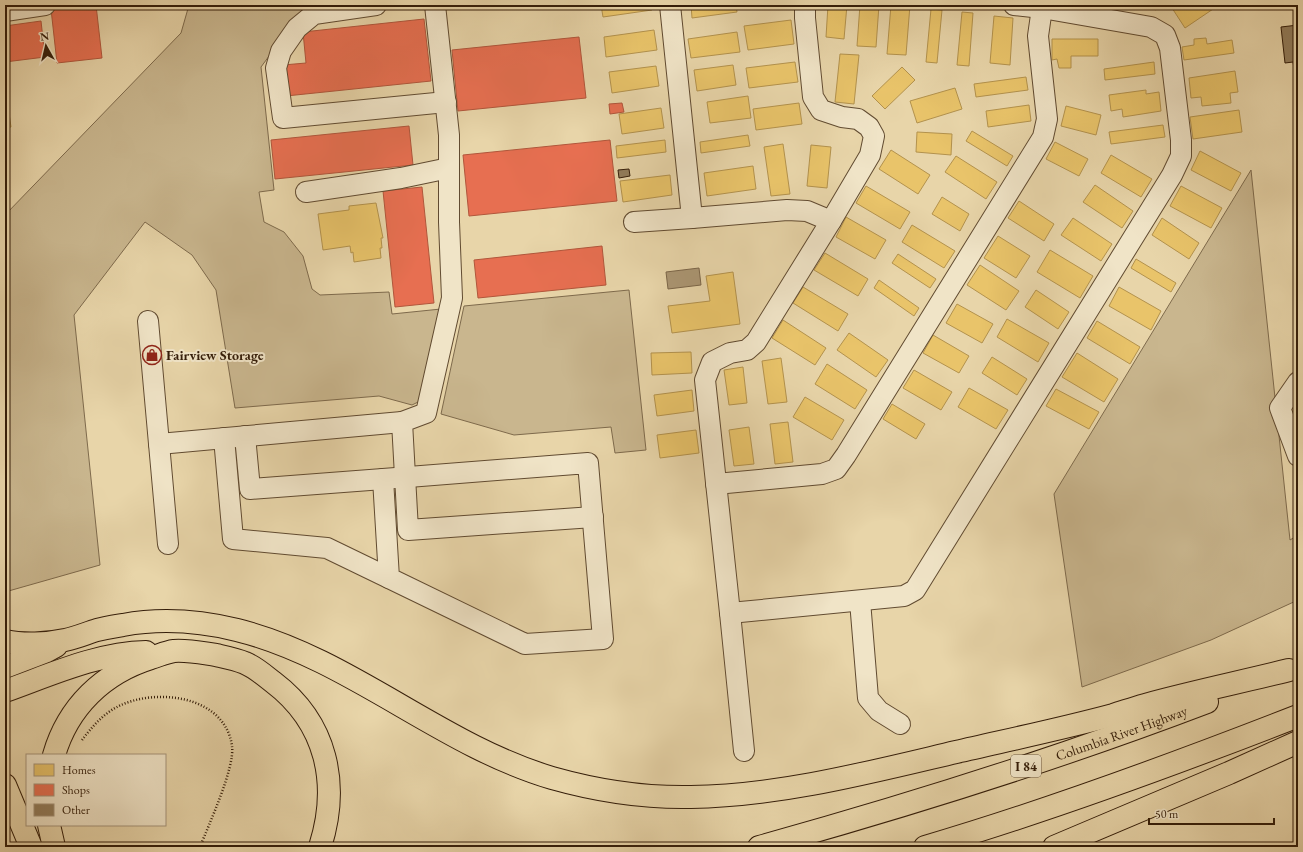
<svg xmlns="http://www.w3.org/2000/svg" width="1303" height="852" viewBox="0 0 1303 852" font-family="'EB Garamond',serif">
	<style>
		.green { fill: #c9b68e; stroke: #7e6a4c }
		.water { fill: #ab9673; stroke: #7b6649 }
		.homes { fill: #e9c46a; stroke: #b3924d }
		.shops { fill: #e76f51; stroke: #b1563b }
		.building { fill: #927d5c; stroke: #341d09 }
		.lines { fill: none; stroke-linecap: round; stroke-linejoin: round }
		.minor-casing { stroke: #614b31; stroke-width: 22 }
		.major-casing { stroke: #341d09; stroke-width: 24 }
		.highway-casing { stroke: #341d09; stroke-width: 24 }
		.path { stroke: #341d09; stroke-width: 2.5; stroke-dasharray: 1 2; stroke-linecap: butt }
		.minor { stroke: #f0e4c7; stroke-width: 20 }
		.major { stroke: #e8d5a9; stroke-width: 22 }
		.highway { stroke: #e8d5a9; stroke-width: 22 }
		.labels { text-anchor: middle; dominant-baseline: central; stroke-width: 4; stroke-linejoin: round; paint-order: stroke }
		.shield { fill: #f0e4c7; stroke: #6c5942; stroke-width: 1 }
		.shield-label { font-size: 13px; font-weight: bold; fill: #341d09 }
		.poi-label { font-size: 14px; font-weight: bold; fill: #341d09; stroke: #f0e4c7; text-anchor: start }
		.street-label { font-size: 14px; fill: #341d09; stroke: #f0e4c7 }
	</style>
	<rect width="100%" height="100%" fill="#e8d5a9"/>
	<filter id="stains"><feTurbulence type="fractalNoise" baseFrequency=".005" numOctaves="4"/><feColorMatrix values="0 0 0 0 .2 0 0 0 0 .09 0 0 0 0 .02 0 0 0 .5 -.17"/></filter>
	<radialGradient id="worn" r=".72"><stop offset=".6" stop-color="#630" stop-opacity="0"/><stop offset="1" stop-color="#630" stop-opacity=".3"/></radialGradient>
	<g class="green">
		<polygon points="189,5 305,5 300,14 261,67 274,190 259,192 264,222 284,232 303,256 312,289 320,295 389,292 392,314 441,309 420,401 412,405 379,396 235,408 216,290 192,255 145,222 74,315 100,565 5,592 5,215 181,33"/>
		<polygon points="1251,170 1290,540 1298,535 1298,600 1211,640 1082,687 1054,494"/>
		<polygon points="629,290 646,450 615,453 611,427 514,435 441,414 464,306"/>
	</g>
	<polygon class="water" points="699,268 701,285 668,289 666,272"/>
	<g class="homes">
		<polygon points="601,5 651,5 652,10 603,17"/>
		<polygon points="691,5 736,5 737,12 692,18"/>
		<polygon points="766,5 775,5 773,9"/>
		<polygon points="828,5 847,5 844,39 826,37"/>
		<polygon points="860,5 879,5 876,47 857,46"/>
		<polygon points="891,5 910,5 906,55 887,54"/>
		<polygon points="1146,5 1159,5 1156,10"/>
		<polygon points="1177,5 1219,5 1185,28 1172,8"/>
		<polygon points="931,9 942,10 937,63 926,62"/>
		<polygon points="962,12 973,13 969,66 957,65"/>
		<polygon points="994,16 1013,18 1010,65 990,63"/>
		<polygon points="791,20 794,44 748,50 744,26"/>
		<polygon points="654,30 657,50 606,57 604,37"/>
		<polygon points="737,32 740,52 691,58 688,39"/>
		<polygon points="1206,38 1207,44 1232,40 1234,53 1184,60 1182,47 1194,45 1194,39"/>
		<polygon points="1052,39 1098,39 1098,56 1071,56 1071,68 1059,68 1057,59 1052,60"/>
		<polygon points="840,54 859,55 854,104 835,102"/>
		<polygon points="795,62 798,82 749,88 746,68"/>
		<polygon points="1154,62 1155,74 1105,80 1104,69"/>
		<polygon points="733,65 736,85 697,91 694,70"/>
		<polygon points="656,66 659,86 612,93 609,72"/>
		<polygon points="902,67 915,80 885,109 872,96"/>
		<polygon points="1235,71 1238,92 1230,93 1231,103 1202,106 1201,97 1191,98 1189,78"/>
		<polygon points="1026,77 1028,90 976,97 974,84"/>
		<polygon points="955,88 962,109 917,123 910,101"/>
		<polygon points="1146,90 1146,94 1159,92 1161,111 1123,117 1122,109 1111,111 1109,95"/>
		<polygon points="748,96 751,118 710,123 707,102"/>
		<polygon points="7,99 11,127 5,128 5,100"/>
		<polygon points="799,103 802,124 756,130 753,109"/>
		<polygon points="1029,105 1031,121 988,127 986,111"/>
		<polygon points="1066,106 1101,115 1096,135 1061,126"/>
		<polygon points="661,108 664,128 622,134 619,114"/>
		<polygon points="1239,110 1242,132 1193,139 1190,117"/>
		<polygon points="1163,125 1165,137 1111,144 1109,132"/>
		<polygon points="972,131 1013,156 1007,166 966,141"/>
		<polygon points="917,132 952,134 951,155 916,152"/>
		<polygon points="748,135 750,146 701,153 700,142"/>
		<polygon points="665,140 666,152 617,158 616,146"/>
		<polygon points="1055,142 1088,159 1079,176 1046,159"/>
		<polygon points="783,144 790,194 771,196 764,147"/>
		<polygon points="811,145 831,147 827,188 807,186"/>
		<polygon points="891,150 930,175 918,194 879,169"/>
		<polygon points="1200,151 1241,173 1231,191 1191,170"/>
		<polygon points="1111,155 1152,179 1141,197 1101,173"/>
		<polygon points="956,156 997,182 986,199 945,172"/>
		<polygon points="753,166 756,189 707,196 704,173"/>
		<polygon points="670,175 672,195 623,202 620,181"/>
		<polygon points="1095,185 1133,211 1122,228 1083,202"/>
		<polygon points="866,186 910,212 900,229 856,203"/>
		<polygon points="1181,186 1222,208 1211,228 1170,206"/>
		<polygon points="942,197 969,214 960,231 932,214"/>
		<polygon points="1019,201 1054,224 1044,241 1008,218"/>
		<polygon points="376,203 383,238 381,238 382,248 380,248 381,258 354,262 353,252 351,253 350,246 323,250 318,214 349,210 349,206"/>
		<polygon points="846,217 886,240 875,259 836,237"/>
		<polygon points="1073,218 1112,244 1101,261 1061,235"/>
		<polygon points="1162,218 1199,243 1189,259 1152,235"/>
		<polygon points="912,225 955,251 944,268 902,242"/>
		<polygon points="998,236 1030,256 1016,278 984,258"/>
		<polygon points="1050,250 1093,276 1080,298 1037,272"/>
		<polygon points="825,253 868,279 858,296 814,270"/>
		<polygon points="898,254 936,279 930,288 892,263"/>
		<polygon points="1136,259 1176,283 1171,292 1131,268"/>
		<polygon points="980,265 1019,291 1006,310 967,285"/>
		<polygon points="733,272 740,324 672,333 668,306 710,301 706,276"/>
		<polygon points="879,280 919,308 914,316 874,288"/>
		<polygon points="803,287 848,314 838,331 793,303"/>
		<polygon points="1119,287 1161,311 1151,330 1109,306"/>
		<polygon points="1036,290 1069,312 1058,329 1025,307"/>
		<polygon points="957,304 993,324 982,343 946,323"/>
		<polygon points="1007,319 1049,343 1038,362 997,337"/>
		<polygon points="783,320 826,348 815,365 772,338"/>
		<polygon points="1097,321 1140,347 1130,364 1087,338"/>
		<polygon points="849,333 888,360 876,377 837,350"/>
		<polygon points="933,335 969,356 959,373 923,353"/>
		<polygon points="691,352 692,373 652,375 651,353"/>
		<polygon points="1077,353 1118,379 1104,402 1062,377"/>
		<polygon points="992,357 1027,379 1017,395 982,373"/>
		<polygon points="781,358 787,402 768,404 762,361"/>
		<polygon points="827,364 867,390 855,409 815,384"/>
		<polygon points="743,367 747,403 729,405 724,370"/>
		<polygon points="914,370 952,392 941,410 903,388"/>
		<polygon points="969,388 1008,410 996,429 958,407"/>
		<polygon points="1056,389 1099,412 1089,429 1046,406"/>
		<polygon points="692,390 694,411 657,416 654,395"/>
		<polygon points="805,397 844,420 832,440 793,417"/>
		<polygon points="892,404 925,424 916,439 883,419"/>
		<polygon points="788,422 793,462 775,464 770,424"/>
		<polygon points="749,427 754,464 734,466 729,430"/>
		<polygon points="696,430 699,453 660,458 657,435"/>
	</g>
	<g class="shops">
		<polygon points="90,5 96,5 102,58 57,63 51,9"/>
		<polygon points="424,19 431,81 286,96 283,65 306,63 303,32"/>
		<polygon points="41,21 45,57 5,62 5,26"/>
		<polygon points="579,37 586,98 458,111 452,50"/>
		<polygon points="622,103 624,112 610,114 609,104"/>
		<polygon points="409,126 413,165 275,179 271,140"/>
		<polygon points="610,140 617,201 469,216 463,155"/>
		<polygon points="422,187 434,303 395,307 383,191"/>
		<polygon points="602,246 606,285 478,298 474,260"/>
	</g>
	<g class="building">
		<polygon points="1298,25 1298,80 1296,80 1293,62 1285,63 1281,27"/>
		<polygon points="629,169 630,176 619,178 618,170"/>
		<polygon points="1298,412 1298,430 1289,424"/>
	</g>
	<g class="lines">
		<defs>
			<g id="minor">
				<polyline points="376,5 314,14 297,28 281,51 276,68 283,118 446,102"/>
				<polyline points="435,5 449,135 449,222 452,298 426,413 402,422 408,530 593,517"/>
				<polyline points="670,5 692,218 787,210 807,211 831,221 870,155 874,136 869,127 858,119 842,117 821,110 813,97 805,18 805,5"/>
				<polyline points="5,11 45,5"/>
				<polyline points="306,192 401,178 449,168"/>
				<polyline points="634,222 692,218"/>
				<polyline points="148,321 168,544"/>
				<polyline points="1298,382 1280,408 1298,456"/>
				<polyline points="245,436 250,489 383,479"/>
				<polyline points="224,438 233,539 327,548 389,578"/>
				<polyline points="159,444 402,422"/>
				<polygon points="588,463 603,639 525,644 389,578 383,479"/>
				<polyline points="716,484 822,474 836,469 846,455 1043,137 1047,119 1038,36 1042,8"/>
				<polyline points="860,601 868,698 879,711 900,724"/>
				<polyline points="730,613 904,596 915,590 1172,175 1181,156 1181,140 1170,48 1165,35 1151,27 1042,8 1014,5"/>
				<polyline points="744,751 730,613 705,380 712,362 730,353 747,350 756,342 831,221"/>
			</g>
			<polyline id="major" points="5,785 31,847"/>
			<g id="highway">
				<path d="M 5,641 C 23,645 47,644 65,640 C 76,638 87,633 97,630 C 106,628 115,626 123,625 C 161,618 200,621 237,630 C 350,658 440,745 552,778 C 598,791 644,798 691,797 C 779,796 871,772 956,752 C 1008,740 1061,729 1113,715 C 1123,712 1134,708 1145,705 C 1192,692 1241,682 1289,670"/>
				<polyline points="5,667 47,651 56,646"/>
				<path d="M 5,691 C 50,675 97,653 146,652"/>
				<path d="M 54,755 C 68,707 103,673 151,658 C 158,656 166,652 174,651 C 188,650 202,653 216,655 C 225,657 236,659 245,663 C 255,667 264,675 273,682 C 327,723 340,784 320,847"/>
				<polyline points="49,825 54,847"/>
				<path id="s1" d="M 759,847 C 910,805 1060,758 1207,702"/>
				<path d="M 925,847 C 1051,810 1175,764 1298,716"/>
				<polyline points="1054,847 1229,773 1298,742"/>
			</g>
		</defs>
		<use href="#minor" class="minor-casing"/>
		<use href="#major" class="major-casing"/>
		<use href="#highway" class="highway-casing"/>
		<path class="path" d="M 82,740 C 91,728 103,714 117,707 C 155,687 225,695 232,746 C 235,768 209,824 200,847"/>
		<use href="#minor" class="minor"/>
		<use href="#major" class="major"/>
		<use href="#highway" class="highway"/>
	</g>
	<defs>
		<symbol id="shop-ring" viewBox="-11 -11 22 22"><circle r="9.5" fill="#f0e4c7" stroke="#8f2418" stroke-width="1.5"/><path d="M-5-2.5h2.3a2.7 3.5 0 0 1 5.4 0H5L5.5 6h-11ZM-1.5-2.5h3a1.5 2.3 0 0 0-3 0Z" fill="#8f2418"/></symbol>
	</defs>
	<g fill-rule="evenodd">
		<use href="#shop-ring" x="141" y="344" width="22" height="22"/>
	</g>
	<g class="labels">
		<rect class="shield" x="1011" y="755" width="30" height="22" rx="3"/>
		<g class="shield-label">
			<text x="1026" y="766">I 84</text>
		</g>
		<g class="poi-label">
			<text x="166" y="355">Fairview Storage</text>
		</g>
		<g class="street-label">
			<text stroke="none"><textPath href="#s1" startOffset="380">Columbia River Highway</textPath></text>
		</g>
	</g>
	<rect width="1303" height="852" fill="none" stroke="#e8d5a9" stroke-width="20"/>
	<rect x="6" y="6" width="1291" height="840" fill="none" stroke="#341d09" stroke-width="2"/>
	<rect x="10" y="10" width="1283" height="832" fill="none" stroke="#341d09"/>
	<rect x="26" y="754" width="140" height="72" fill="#f0e4c7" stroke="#a5947b"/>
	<rect x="34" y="764" width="20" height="12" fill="#e9c46a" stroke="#a5947b"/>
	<text x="62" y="774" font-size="12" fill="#341d09">Homes</text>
	<rect x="34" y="784" width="20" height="12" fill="#e76f51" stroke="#a5947b"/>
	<text x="62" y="794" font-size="12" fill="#341d09">Shops</text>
	<rect x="34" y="804" width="20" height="12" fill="#927d5c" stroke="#a5947b"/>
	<text x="62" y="814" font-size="12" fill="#341d09">Other</text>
	<g transform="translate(46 46) rotate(352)" stroke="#f0e4c7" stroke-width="3" paint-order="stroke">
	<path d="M0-3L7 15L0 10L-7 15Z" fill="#341d09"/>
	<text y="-6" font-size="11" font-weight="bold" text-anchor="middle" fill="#341d09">N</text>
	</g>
	<path d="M1149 818v6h125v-6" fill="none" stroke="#341d09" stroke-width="2"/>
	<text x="1155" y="818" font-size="12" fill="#341d09" stroke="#f0e4c7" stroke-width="3" paint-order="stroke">50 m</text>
	<rect width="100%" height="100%" filter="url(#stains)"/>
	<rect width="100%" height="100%" fill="url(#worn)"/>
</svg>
